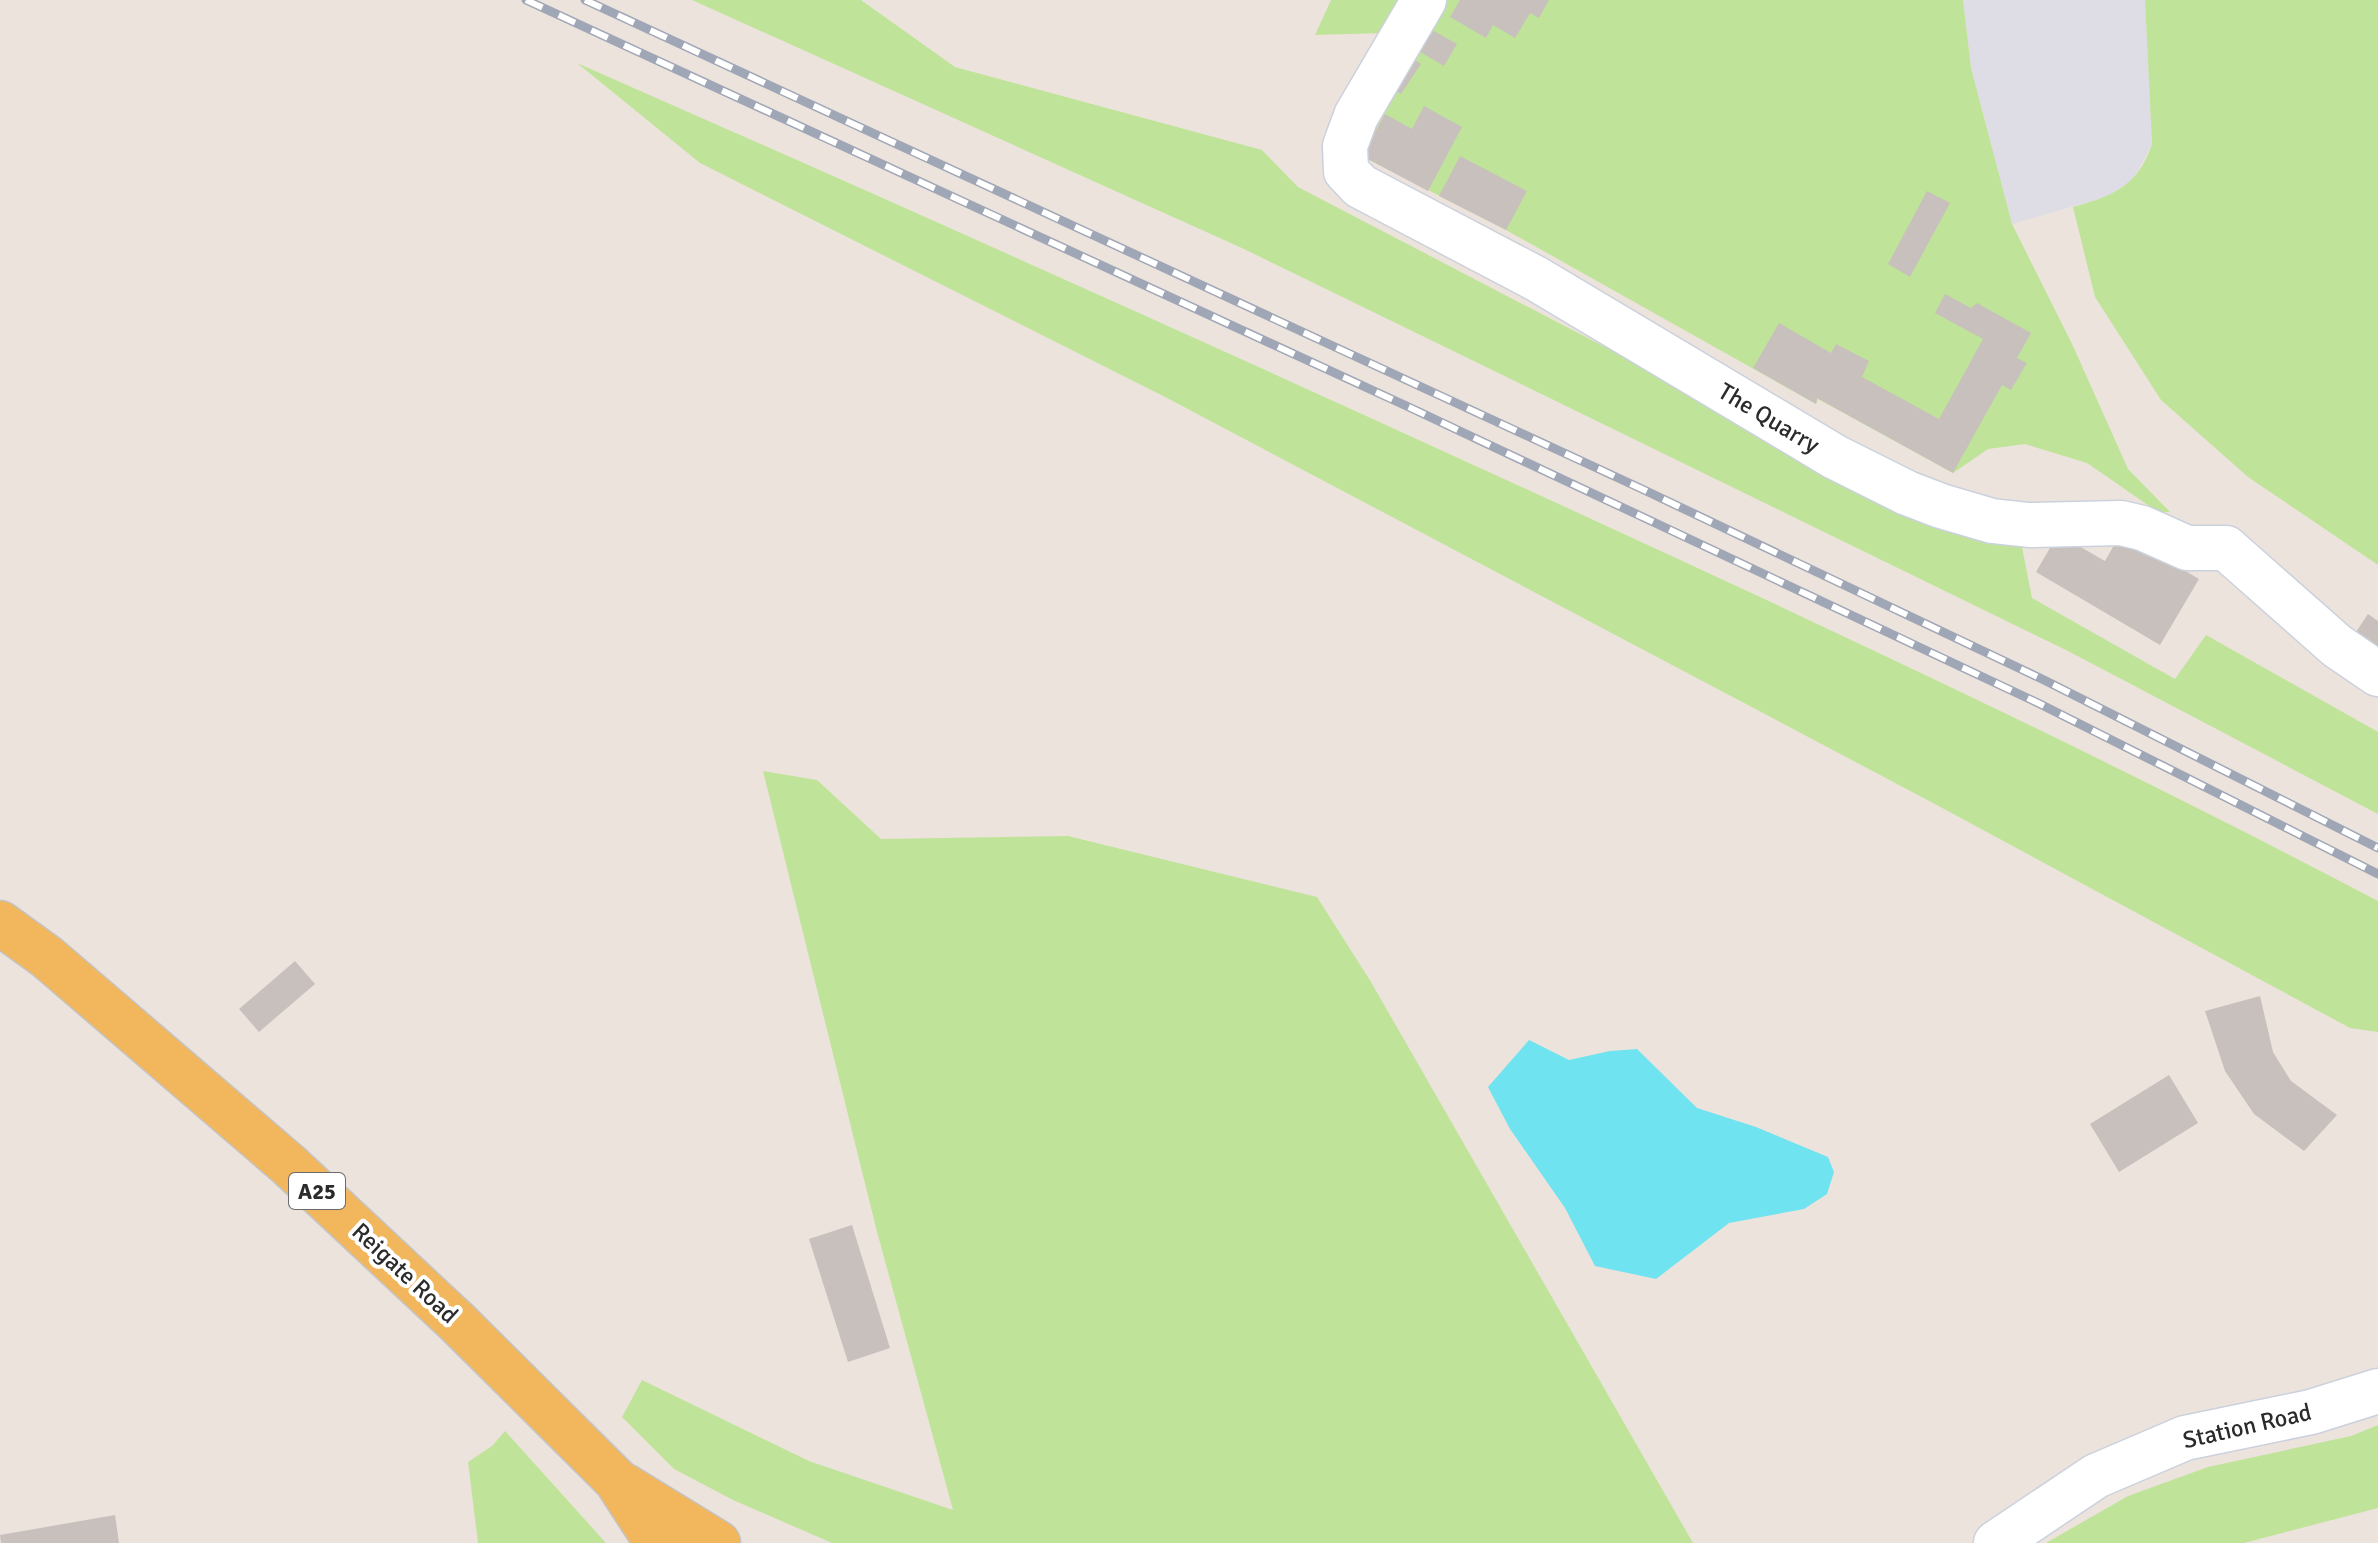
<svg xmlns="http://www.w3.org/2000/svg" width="2378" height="1543" viewBox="0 0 2378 1543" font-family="Signika,sans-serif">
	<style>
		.industrial { fill: #dedde5 }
		.green { fill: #bfe499 }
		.water { fill: #6fe3ef }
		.building { fill: #c8c0bc }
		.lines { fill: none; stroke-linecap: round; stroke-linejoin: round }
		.minor-casing { stroke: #cbd1dd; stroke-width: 47 }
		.secondary-casing { stroke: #cbd1dd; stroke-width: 47 }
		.primary-casing { stroke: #c4c4c4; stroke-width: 47 }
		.minor { stroke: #fff; stroke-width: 44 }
		.secondary { stroke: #fff; stroke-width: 44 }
		.primary { stroke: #f2b65d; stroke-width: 44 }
		.rail-casing { stroke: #9fa6b5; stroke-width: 9 }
		.rail { stroke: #fff; stroke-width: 6; stroke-dasharray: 18; stroke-linecap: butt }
		.labels { text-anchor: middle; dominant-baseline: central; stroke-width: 8; stroke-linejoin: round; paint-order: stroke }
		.shield { fill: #fff; stroke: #6b6b6b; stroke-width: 2 }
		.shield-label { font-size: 22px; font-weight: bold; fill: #2b2b2b }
		.street-label { font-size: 24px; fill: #2b2b2b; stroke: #fff }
	</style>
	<rect width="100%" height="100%" fill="#ede3dd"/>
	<polygon class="industrial" points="1963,0 2145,0 2152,144 2133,180 2106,197 2012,224 1971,68"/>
	<g class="green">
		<polygon points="692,0 861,0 955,67 1262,150 1298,187 1718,406 1911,510 2022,547 2032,598 2175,679 2206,635 2378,732 2378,814 2068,651 1244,249"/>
		<polygon points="1331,0 1405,0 1385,33 1315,35"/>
		<polygon points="1442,0 1963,0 1971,68 2012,224 2073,346 2128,469 2170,512 2158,512 2087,463 2025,444 1988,449 1953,473 1818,399 1816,404 1506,230 1362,156 1364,132"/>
		<path d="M 2145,0 L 2378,0 L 2378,565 L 2248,477 L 2161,400 L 2095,297 L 2073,207 C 2113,196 2138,186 2152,144 Z"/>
		<path d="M 577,63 C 891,201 1204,341 1515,484 C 1806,617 2095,752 2378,901 L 2378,1032 L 2350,1028 L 1933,803 L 1167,398 L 700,163 Z"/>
		<polygon points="763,771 817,780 881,839 1068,836 1317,897 1371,982 1693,1543 832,1543 733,1500 674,1469 622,1417 642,1380 809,1461 953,1510 876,1228"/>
		<polygon points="2378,1425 2378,1508 2244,1543 2046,1543 2128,1496 2208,1467 2351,1436"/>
		<polygon points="505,1431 606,1543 478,1543 468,1462 492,1446"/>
	</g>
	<polygon class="water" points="1529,1040 1569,1060 1610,1051 1637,1049 1697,1108 1756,1127 1828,1157 1834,1172 1827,1194 1804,1209 1729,1223 1656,1279 1595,1266 1565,1208 1510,1129 1488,1087"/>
	<g class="building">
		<polygon points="1460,0 1549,0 1539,18 1530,13 1515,38 1493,25 1486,38 1450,17"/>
		<polygon points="1425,26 1457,44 1444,66 1412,47"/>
		<polygon points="1406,54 1421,64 1401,94 1387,85"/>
		<polygon points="1424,106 1462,127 1428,191 1362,156 1385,114 1412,129"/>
		<polygon points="1460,156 1527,191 1506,230 1439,196"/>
		<polygon points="1927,191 1950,203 1910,277 1888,264"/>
		<polygon points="1945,294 1971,308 1977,303 2031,333 2017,358 2027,363 2011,390 2002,385 1953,473 1817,398 1816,404 1753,368 1779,323 1831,353 1836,344 1869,361 1862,377 1939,419 1983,339 1935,313"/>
		<polygon points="2121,533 2199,579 2160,645 2036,572 2058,534 2105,561"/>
		<polygon points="2368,614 2378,621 2378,661 2350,641"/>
		<polygon points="295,961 315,984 259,1032 239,1009"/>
		<polygon points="2260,996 2273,1052 2291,1081 2337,1115 2304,1151 2254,1114 2225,1071 2205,1011"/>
		<polygon points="2169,1075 2198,1123 2119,1172 2090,1124"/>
		<polygon points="852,1225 890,1348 848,1362 809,1239"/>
		<polygon points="115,1515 119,1543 1,1543 0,1535"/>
	</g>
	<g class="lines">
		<defs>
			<polyline id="minor" points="1424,0 1356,116 1345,146 1346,171 1360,186 1535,278 1835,457 1907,493 1941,506 1992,521 2029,525 2121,523 2142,528 2187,548 2226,548 2337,646 2378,674"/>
			<polyline id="secondary" points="1996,1543 2096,1476 2185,1438 2311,1412 2378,1391"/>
			<g id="primary">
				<polyline points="0,923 47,957 289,1165 457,1322 616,1480 657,1543"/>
				<polyline points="625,1486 718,1543"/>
			</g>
		</defs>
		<use href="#minor" class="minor-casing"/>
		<use href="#secondary" class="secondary-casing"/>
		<use href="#primary" class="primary-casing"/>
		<use href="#minor" class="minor"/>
		<use href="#secondary" class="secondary"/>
		<use href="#primary" class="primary"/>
		<defs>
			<g id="rail">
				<polyline points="526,0 1413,409 2038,703 2378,874"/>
				<polyline points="585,0 1642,489 2044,680 2378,848"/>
			</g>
		</defs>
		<use href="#rail" class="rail-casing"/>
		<use href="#rail" class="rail"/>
	</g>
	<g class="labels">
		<rect class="shield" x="289" y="1173" width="56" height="36" rx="6"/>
		<g class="shield-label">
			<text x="317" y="1191">A25</text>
		</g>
		<g class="street-label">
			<text transform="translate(1769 418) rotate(31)">The Quarry</text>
			<text transform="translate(405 1273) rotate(43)">Reigate Road</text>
			<text transform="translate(2247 1426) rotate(-13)">Station Road</text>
		</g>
	</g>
</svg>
